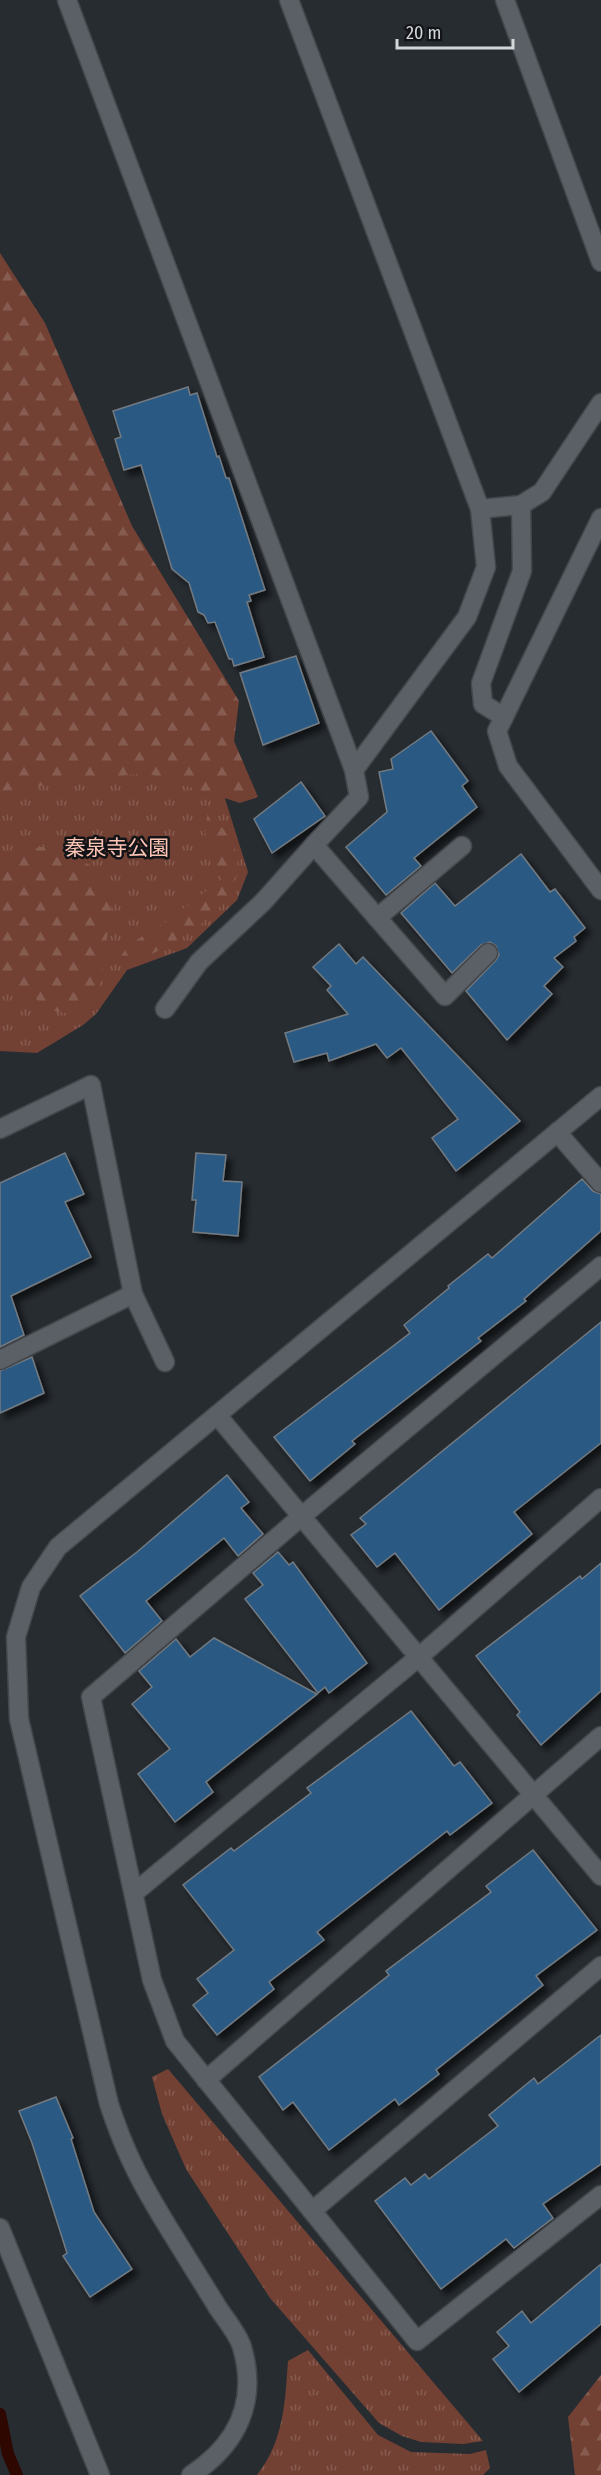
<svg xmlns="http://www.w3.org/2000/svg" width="601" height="2475" viewBox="0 0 601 2475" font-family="'Fira Sans Condensed','Noto Sans JP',sans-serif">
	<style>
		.grass { fill: url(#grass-tufts) }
		.forest { fill: url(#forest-firs) }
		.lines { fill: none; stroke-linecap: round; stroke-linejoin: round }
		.stream { stroke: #2e0700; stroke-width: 12 }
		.building { fill: #2a5a83; stroke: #737a80; stroke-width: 1.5; filter: url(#shadow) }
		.street-casing { stroke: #43474b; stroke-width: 21 }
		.street { stroke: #5a6065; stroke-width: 18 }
		.labels { text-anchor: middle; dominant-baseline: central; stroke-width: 5; stroke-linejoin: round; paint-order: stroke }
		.park-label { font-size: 21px; fill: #fdc4b4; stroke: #121417 }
	</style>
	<defs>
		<pattern id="grass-tufts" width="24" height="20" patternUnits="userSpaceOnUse" patternTransform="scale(1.5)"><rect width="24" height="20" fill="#734134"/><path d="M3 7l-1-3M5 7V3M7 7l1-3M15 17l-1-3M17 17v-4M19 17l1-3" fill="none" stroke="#865c51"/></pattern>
		<pattern id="forest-firs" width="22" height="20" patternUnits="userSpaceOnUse" patternTransform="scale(1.5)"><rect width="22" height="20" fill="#734134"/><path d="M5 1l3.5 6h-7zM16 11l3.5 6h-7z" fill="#865c51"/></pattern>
		<filter id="shadow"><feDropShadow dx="5.5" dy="5.5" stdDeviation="3" flood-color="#0009"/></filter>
	</defs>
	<rect width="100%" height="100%" fill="#272c31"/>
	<g class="grass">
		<polygon points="0,563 216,770 248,872 237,900 187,948 127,970 96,1014 83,1025 37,1053 0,1051"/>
		<polygon points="168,2069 483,2441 463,2444 421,2442 402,2436 379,2423 270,2298 186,2169 162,2114 152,2077"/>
		<path d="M 308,2350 L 378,2435 L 411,2452 L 470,2454 L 486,2450 L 490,2468 L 483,2475 L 257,2475 C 284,2441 285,2402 288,2361 Z"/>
	</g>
	<g class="forest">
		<polygon points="0,253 45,323 132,526 239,701 234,741 258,797 240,803 146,773 0,791"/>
		<path d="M 208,811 C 214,819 223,827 229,836 C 267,901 170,946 123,968 L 118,960 L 129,945 L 165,922 L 221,880 L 205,832 Z"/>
		<polygon points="56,845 98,870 112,904 100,984 71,1014 49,1010 27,991 0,985 0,853"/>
		<polygon points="601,2375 601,2475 575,2475 568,2417"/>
	</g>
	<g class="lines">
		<polyline class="stream" points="0,2414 8,2454 17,2475"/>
	</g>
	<g class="building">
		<polygon points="188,387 190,395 197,393 217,457 219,456 226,478 229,478 265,590 249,595 251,601 247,602 264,657 234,666 232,659 229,659 215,622 208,623 204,615 198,612 189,583 172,569 141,465 124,470 115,439 121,437 113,411"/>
		<polygon points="296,656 319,723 263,745 240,673"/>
		<polygon points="431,731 468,781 462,786 477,807 414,858 421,866 386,895 346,847 387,812 379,772 393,769 391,759"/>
		<polygon points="301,782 325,816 272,853 254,819"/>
		<polygon points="521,854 550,892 555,889 585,928 574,937 576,941 554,958 563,967 544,986 552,994 507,1040 466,991 496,960 499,955 496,946 490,942 481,945 452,973 401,913 435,883 455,906"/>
		<polygon points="339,944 356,964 363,957 520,1121 456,1171 432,1138 458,1119 401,1048 387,1058 376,1044 329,1061 327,1053 294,1062 285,1033 348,1014 327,990 331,986 313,967"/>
		<polygon points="65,1153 84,1194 65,1202 91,1257 11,1296 24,1335 0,1347 0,1183"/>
		<polygon points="196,1153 226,1155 223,1181 242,1182 238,1236 193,1232 196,1200 192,1200"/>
		<polygon points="582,1179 593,1191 601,1194 601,1231 524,1299 526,1301 478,1338 481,1341 352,1441 355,1444 310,1481 274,1437 410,1333 404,1325 449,1288 448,1286 488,1254 492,1258"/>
		<polygon points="601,1322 601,1443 514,1512 532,1534 439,1610 395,1553 377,1567 351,1535 366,1524 360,1518"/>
		<polygon points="32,1357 44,1393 0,1413 0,1371"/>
		<polygon points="227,1475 249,1502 241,1508 263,1534 238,1556 224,1538 146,1601 162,1621 125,1653 80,1596 137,1552"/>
		<polygon points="278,1552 289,1565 293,1562 367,1663 329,1693 325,1687 318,1693 245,1599 263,1585 253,1573"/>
		<polygon points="601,1563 601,1691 541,1745 517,1715 520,1712 476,1656 580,1576 582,1579"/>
		<polygon points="214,1638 317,1694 206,1782 213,1792 175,1822 138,1774 170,1749 132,1704 152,1687 139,1671 176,1639 190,1657"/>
		<polygon points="411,1711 454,1766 460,1762 492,1803 450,1835 447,1831 317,1932 324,1940 269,1982 274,1989 217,2035 193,2005 208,1993 197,1979 234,1950 183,1885 231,1848 234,1851 311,1793 307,1788"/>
		<polygon points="533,1850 597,1930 536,1976 543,1985 436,2070 439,2074 399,2105 395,2099 329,2150 293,2102 283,2110 259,2077 389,1975 386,1971 491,1892 486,1886"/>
		<polygon points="601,2035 601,2164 543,2204 553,2218 514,2248 506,2239 441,2289 375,2201 405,2178 411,2185 425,2174 429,2179 498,2126 489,2115 534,2078 538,2084"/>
		<polygon points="56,2097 73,2138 71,2139 94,2212 132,2269 90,2297 63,2256 67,2253 32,2143 19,2111"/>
		<polygon points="601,2264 601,2324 519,2392 493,2359 509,2346 497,2332 522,2311 531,2323"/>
	</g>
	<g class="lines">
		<defs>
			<g id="street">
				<polyline points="67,0 354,770 467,617 486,567 480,509 521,505 542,492 601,403"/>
				<polyline points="289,0 480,509"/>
				<polyline points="505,0 601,262"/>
				<polyline points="601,518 497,731 508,766 601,890"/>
				<polyline points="504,717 483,704 481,683 522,571 521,505"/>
				<polyline points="354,770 359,797 314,845 445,996 488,953"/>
				<polyline points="377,918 462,846"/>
				<polyline points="165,1009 199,962 263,902 314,845"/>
				<polyline points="0,1129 91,1085 133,1294 0,1360"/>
				<polyline points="557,1132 601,1183"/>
				<polyline points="601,1266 302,1516 91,1697 152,1980 175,2041 417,2341 601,2195"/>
				<polyline points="133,1294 165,1362"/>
				<polyline points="217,1415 601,1876"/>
				<polyline points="134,1893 420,1656 601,1498"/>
				<polyline points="206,2080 601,1736"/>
				<polyline points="312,2211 601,1966"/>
				<polyline points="0,2228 100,2475"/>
				<path d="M 191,2475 C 237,2445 258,2402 242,2347 C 238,2334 226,2320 218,2308 C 198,2275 176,2241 156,2207 C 135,2172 122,2143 109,2104 L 19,1719 L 16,1637 L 31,1587 L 58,1547 L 601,1096"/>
			</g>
		</defs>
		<use href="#street" class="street-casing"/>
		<use href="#street" class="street"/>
	</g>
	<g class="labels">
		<g class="park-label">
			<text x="117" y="848">秦泉寺公園</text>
		</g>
	</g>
	<path d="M397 39v9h116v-9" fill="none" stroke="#d3d7da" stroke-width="3"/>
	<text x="406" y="39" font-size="18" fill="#d3d7da" stroke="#121417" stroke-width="4.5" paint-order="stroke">20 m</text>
</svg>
